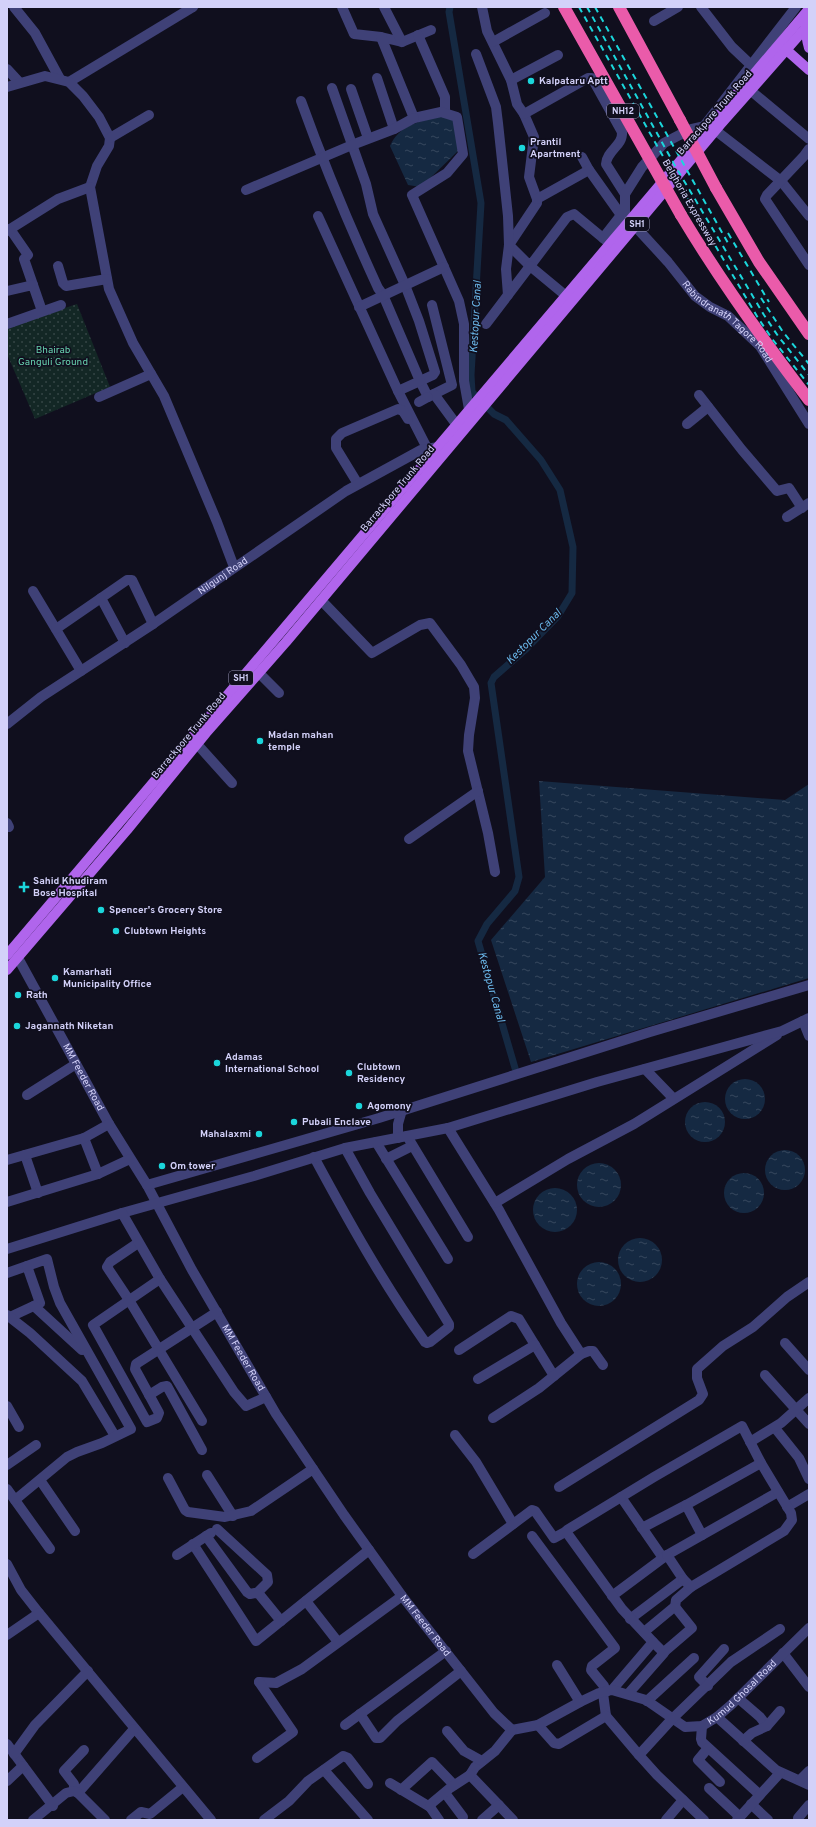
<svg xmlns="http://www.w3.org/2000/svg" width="816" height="1827" viewBox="0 0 816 1827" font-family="Overpass,sans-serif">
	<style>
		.green { fill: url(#green-dots) }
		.water { fill: url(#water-ripples) }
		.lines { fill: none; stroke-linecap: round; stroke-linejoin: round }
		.canal { stroke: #152942; stroke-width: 7 }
		.minor { stroke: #3f4177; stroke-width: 10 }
		.major { stroke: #b065ec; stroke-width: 10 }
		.highway { stroke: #ea5baa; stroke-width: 12 }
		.rail { stroke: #1bd6db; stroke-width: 2; stroke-dasharray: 6 5; stroke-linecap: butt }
		.major-bridge { stroke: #b065ec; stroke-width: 10 }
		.highway-bridge { stroke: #ea5baa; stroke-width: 12 }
		.poi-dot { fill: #1bd6db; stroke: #100f1e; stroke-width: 1.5 }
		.labels { text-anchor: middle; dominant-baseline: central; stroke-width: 3.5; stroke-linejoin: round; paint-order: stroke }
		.shield { fill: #100f1e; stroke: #9897b7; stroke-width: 1 }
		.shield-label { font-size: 9px; font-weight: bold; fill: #d3d1f9 }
		.poi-label { font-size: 10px; font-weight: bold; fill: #d3d1f9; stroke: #100f1e; text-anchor: start }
		.street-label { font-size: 10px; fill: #d3d1f9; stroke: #100f1e }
		.park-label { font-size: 10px; fill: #67d0ae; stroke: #100f1e }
		.water-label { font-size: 11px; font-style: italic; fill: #6cbaed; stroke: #100f1e }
	</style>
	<defs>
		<pattern id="green-dots" width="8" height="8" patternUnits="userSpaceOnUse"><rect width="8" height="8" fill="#132725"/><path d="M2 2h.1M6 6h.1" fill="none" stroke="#344545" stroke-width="1.8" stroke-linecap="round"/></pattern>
		<pattern id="water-ripples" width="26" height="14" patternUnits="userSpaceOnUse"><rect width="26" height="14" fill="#152942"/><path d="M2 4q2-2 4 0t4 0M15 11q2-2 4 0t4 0" fill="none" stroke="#36475e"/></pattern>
	</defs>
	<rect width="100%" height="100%" fill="#100f1e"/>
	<polygon class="green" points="77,304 110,387 35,419 7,354 7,327"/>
	<g class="water">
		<path d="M 434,116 L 449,117 L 457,120 L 458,151 L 421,187 L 408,185 L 390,146 C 399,126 415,124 434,116 Z"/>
		<polygon points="539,781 785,800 809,784 809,978 531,1062 491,940 545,877"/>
		<circle cx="745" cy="1099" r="20"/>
		<circle cx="705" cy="1122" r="20"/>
		<circle cx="785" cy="1170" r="20"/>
		<circle cx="599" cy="1185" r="22"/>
		<circle cx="744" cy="1193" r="20"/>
		<circle cx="555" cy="1210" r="22"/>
		<circle cx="640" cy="1260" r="22"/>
		<circle cx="599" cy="1284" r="22"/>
	</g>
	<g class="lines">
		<polyline class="canal" points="450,7 449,12 481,203 471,375 472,392 494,414 506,420 541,460 560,490 573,547 572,593 558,616 526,649 494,677 491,683 519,877 515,891 487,924 478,941 515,1068"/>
		<g class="minor">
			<polyline points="14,7 35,33 60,79"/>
			<polyline points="342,7 354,34 381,37 402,42"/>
			<polyline points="384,7 402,42 431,30"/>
			<polyline points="482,7 487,31 511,80 517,104 524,114 534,137 529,177 537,199 537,203 509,245 530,266 567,217 574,214 609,243"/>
			<polyline points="701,7 732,47 751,65"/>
			<polyline points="654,21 678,7"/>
			<polyline points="418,35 445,97 445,113"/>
			<polyline points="381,37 414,118 441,112 457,117 463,154 447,173 412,195 459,301 464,324 464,381 469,409"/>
			<polyline points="493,42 545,13"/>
			<polyline points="476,54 496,107 498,123 508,216 509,245 506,269 508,295"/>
			<polyline points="7,69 19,82"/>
			<polyline points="377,78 394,129"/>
			<polyline points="511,80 558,55"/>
			<polyline points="69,82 193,7"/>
			<polyline points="7,87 45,76 69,82 83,96 99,117 110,138 109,146 97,166 90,187 109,289 133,343 164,396 217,522 234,567"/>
			<polyline points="332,88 366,184 373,214 405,285 419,321 435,372 433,375 420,381 428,397 452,385 432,305"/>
			<polyline points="351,89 368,138"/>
			<polyline points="750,90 809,139"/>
			<path d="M 301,101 C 324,165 350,227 378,288 L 383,295 L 420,381 L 398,391 L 427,448"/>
			<path d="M 524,114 L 588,78 L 592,78 L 622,132 C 623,146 607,150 606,164 L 625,194"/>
			<polyline points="715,130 781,181 809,216"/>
			<polyline points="110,138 149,115"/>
			<polyline points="809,149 804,156 767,195 765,199 809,265"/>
			<polyline points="582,157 589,170"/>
			<polyline points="246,190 352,145 394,129 414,118"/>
			<polyline points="537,199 589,170 621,215 603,238"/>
			<polyline points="318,216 398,391"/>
			<path id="s1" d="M 635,226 L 668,262 L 695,296 L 710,307 L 728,316 L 760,346 L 809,424"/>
			<polyline points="10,229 28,255 24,259 33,285"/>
			<polyline points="631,229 625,223 625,194 642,167 664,143 691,129 704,126 796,7"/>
			<polyline points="7,231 58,199 90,187"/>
			<polyline points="58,266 63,283 66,286 107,279"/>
			<polyline points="7,291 33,285 42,311"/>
			<polyline points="359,307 444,267"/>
			<polyline points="7,324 61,305"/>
			<polyline points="486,324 530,266 565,295"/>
			<polyline points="434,394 456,424"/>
			<polyline points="699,395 742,450 777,491 789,488 802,508"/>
			<polyline points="99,397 151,374"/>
			<polyline points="419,402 428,397"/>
			<polyline points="687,424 708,407"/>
			<polyline points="358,484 336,448 336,439 342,433 398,409 403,411 408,419"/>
			<polyline points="787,517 809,503"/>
			<polyline points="33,591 81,671"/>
			<polyline points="321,600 372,653 420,625 430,623 461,665 474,687 475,698 469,735 468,751 488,833 495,872"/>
			<polyline points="56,629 101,598"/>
			<polyline points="125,643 101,598 127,580 132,580 153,624"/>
			<polyline points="259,673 279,693"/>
			<path id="s2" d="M 7,724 L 41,697 L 153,624 L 346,491 L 421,450 L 438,447 L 444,448"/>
			<polyline points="197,744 232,783"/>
			<polyline points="7,823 9,827"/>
			<polyline points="409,839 478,791"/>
			<path id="s3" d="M 18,958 L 109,1124 L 147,1185 L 192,1270 L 276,1414 L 344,1515 L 402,1596 L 494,1713 L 512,1730"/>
			<polyline points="803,1021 809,1036"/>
			<polyline points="645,1069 673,1098"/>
			<polyline points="27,1095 76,1064"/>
			<polyline points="448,1128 499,1210 561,1323 581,1354"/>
			<polyline points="407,1136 468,1237"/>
			<polyline points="84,1138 98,1174"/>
			<polyline points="398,1138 398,1124 402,1110"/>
			<polyline points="376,1142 448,1259"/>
			<polyline points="25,1155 38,1193"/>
			<path d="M 314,1157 C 348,1220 383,1283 425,1342 L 427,1343 L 430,1342 L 449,1327 L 449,1324 L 370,1193 L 345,1148"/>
			<polyline points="386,1159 412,1146"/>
			<polyline points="7,1160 84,1138 109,1124"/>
			<polyline points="147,1185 379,1118 650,1032 809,985"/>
			<polyline points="7,1202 98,1174 130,1159"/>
			<polyline points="495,1203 568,1159 634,1124 777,1035"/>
			<polyline points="122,1213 254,1176 345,1148 448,1128 597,1082 782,1031 809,1018"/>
			<polyline points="138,1243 110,1262 107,1267 129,1300 202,1421"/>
			<polyline points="7,1249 122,1213 160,1279 234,1392 246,1406 266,1397"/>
			<polyline points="7,1273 27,1266 40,1303 10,1317"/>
			<polyline points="160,1279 93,1325 147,1422 157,1418 159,1413 135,1369 136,1364 217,1312"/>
			<polyline points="34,1306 82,1350"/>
			<polyline points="7,1315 30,1333 82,1381 115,1436"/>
			<polyline points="785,1343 809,1370"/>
			<polyline points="459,1350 511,1316 519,1319 554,1376"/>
			<polyline points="765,1375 809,1424"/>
			<polyline points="478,1379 535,1345"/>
			<polyline points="149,1395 162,1387 167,1386 202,1450"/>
			<polyline points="7,1406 19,1427"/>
			<polyline points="493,1418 539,1388 581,1354 589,1351 593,1351 603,1365"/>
			<polyline points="775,1428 799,1458 809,1479"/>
			<polyline points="455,1435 476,1462 513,1524"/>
			<polyline points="750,1442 781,1423 809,1398"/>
			<polyline points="7,1465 36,1445"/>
			<polyline points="207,1475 233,1516"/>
			<polyline points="168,1478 185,1510 188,1512 225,1517 251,1511 313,1469"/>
			<polyline points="40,1480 75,1531"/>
			<polyline points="559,1487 699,1400 703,1394 697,1378 697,1369 723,1346 753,1327 787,1297 809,1282"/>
			<polyline points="7,1489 50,1549"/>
			<polyline points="621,1497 663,1558"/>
			<polyline points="15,1500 67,1457 77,1452 102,1443 131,1429 60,1303 54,1287 47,1259 27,1266"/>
			<polyline points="787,1507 809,1494"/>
			<polyline points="642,1528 686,1505"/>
			<polyline points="217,1529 267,1575 268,1582 257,1593"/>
			<polyline points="702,1535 686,1505 761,1463"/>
			<polyline points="206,1536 247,1592 250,1594 255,1593 259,1594 281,1621"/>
			<polyline points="532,1536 615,1648 592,1666 591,1670 604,1686 606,1692 603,1693 606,1716"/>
			<polyline points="193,1544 256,1641 369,1550"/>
			<polyline points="473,1554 532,1510 535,1511 554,1538 567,1531"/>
			<polyline points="177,1555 211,1533"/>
			<polyline points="7,1564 21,1590 39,1613 211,1820"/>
			<polyline points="612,1596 667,1555 778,1492"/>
			<polyline points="306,1601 338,1642"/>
			<polyline points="675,1607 676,1600 691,1587"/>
			<polyline points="630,1619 683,1579 667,1555"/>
			<polyline points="644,1632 673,1608 676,1608 692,1628 664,1652"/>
			<polyline points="7,1635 39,1613"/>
			<polyline points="783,1653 809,1687"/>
			<polyline points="557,1665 580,1702"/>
			<polyline points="259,1682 276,1683 302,1669 402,1596"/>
			<polyline points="708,1686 699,1677 724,1649"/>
			<polyline points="612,1690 653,1642 622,1609 567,1533 567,1530 654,1477 742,1426 761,1463 791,1513 792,1520 784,1531 691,1587 683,1579"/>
			<polyline points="628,1694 664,1653 653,1642"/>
			<polyline points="738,1698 760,1717 767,1726"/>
			<polyline points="647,1701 694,1658"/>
			<polyline points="360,1714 376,1738 380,1738 397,1721 461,1671"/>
			<polyline points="717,1717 776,1770 809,1785"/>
			<polyline points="345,1725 446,1651"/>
			<polyline points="538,1725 554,1743 559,1744 606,1716 639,1755"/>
			<polyline points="702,1726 701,1739 702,1742 760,1795"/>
			<path id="s4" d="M 512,1730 L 538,1725 L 580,1702 L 599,1693 L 612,1690 L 646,1700 L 685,1727 L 702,1726 L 717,1717 L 731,1705 L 809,1628"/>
			<polyline points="512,1730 495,1751 475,1767 470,1775 513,1820"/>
			<polyline points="447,1731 464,1751 482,1761"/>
			<polyline points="743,1741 752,1733 767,1726 780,1711"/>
			<polyline points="7,1744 53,1806"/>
			<polyline points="708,1748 698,1760 720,1782"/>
			<polyline points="14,1754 35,1725 88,1671"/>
			<polyline points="257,1758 293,1732 259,1682"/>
			<polyline points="324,1770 368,1820"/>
			<polyline points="800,1780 809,1771"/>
			<polyline points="7,1781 23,1766"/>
			<polyline points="390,1783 430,1807"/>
			<polyline points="709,1788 740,1817"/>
			<polyline points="401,1790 432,1762 454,1785"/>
			<polyline points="74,1791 74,1784 64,1771 84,1750"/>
			<polyline points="78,1793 134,1729"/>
			<polyline points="445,1793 463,1817"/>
			<polyline points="751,1804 768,1820"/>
			<polyline points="798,1818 809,1805"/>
			<polyline points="33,1820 66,1793 74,1791 78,1793 105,1820"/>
			<polyline points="131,1820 141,1812 150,1814 183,1787"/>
			<polyline points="264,1820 289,1801 308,1781 343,1756 348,1758 368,1784"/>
			<polyline points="439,1820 430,1807 432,1803 450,1788 470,1775"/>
			<polyline points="482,1820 499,1805"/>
			<polyline points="666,1820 683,1800"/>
			<polyline points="704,1820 657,1775 639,1755 672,1719 731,1662 780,1629"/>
			<polyline points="737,1820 780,1773"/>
		</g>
		<g class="major">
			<polyline points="782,46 809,70"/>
			<polyline points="7,955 809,9"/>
			<polyline points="7,970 127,830 206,733 286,642 720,125 809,24"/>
		</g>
		<g class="highway">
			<polyline points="619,7 680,120"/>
			<polyline points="716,188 759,262 809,334"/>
			<path d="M 681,215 C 720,280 763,340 809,400"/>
		</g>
		<g class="rail">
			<polyline points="579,7 669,167 758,318 773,340 809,385"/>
			<polyline points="587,7 674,164 764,315 778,336 809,375"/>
			<polyline points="595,7 728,243"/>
			<polyline points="728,233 769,302"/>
			<polyline points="761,298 783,332 809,364"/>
		</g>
		<path class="major-bridge" d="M 809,7 C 804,21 805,34 809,48"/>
		<g class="highway-bridge">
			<polyline points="564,7 681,215"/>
			<polyline points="680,120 716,188"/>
		</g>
	</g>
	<g class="poi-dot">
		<circle cx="531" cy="81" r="4"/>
		<circle cx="522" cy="148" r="4"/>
		<circle cx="260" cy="741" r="4"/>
		<path d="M22 881h4v4h4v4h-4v4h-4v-4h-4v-4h4z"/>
		<circle cx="101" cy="910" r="4"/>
		<circle cx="116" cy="931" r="4"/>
		<circle cx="55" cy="978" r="4"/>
		<circle cx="18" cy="995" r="4"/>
		<circle cx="17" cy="1026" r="4"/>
		<circle cx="217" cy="1063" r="4"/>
		<circle cx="349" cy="1073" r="4"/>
		<circle cx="359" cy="1106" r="4"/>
		<circle cx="294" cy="1122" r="4"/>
		<circle cx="259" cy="1134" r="4"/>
		<circle cx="162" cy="1166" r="4"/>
	</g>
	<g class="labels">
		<g class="shield">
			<rect x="607" y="104" width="32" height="14" rx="3"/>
			<rect x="625" y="217" width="24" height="14" rx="3"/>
			<rect x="229" y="671" width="24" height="14" rx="3"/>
		</g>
		<g class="shield-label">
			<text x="623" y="111">NH12</text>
			<text x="637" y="224">SH1</text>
			<text x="241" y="678">SH1</text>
		</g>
		<g class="poi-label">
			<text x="539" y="81">Kalpataru Aptt</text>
			<text x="530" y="142">Prantil<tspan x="530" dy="12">Apartment</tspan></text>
			<text x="268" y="735">Madan mahan<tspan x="268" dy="12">temple</tspan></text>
			<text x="33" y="881">Sahid Khudiram<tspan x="33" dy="12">Bose Hospital</tspan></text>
			<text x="109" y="910">Spencer's Grocery Store</text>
			<text x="124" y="931">Clubtown Heights</text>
			<text x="63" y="972">Kamarhati<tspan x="63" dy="12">Municipality Office</tspan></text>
			<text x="26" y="995">Rath</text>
			<text x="25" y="1026">Jagannath Niketan</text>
			<text x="225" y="1057">Adamas<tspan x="225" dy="12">International School</tspan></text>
			<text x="357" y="1067">Clubtown<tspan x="357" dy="12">Residency</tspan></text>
			<text x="367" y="1106">Agomony</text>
			<text x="302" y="1122">Pubali Enclave</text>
			<text x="251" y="1134" text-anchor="end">Mahalaxmi</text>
			<text x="170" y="1166">Om tower</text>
		</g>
		<g class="street-label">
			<text transform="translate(715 113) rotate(-49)">Barrackpore Trunk Road</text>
			<text transform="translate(689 203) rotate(60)">Belghoria Expressway</text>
			<text stroke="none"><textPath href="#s1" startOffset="134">Rabindranath Tagore Road</textPath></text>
			<text transform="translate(398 489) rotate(-50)">Barrackpore Trunk Road</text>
			<text stroke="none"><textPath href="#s2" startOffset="262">Nilgunj Road</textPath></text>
			<text transform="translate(189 736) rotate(-50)">Barrackpore Trunk Road</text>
			<text stroke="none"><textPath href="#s3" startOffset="136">MM Feeder Road</textPath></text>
			<text stroke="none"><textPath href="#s3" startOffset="459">MM Feeder Road</textPath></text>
			<text stroke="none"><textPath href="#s3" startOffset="783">MM Feeder Road</textPath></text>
			<text stroke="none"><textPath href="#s4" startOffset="261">Kumud Ghosal Road</textPath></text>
		</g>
		<g class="park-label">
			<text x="53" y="350">Bhairab<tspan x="53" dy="12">Ganguli Ground</tspan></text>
		</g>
		<g class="water-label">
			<text transform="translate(476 317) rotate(-87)">Kestopur Canal</text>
			<text transform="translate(534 637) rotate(-45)">Kestopur Canal</text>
			<text transform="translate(491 987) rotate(74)">Kestopur Canal</text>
		</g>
	</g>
	<rect width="816" height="1827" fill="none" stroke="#d3d1f9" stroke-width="16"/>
</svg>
